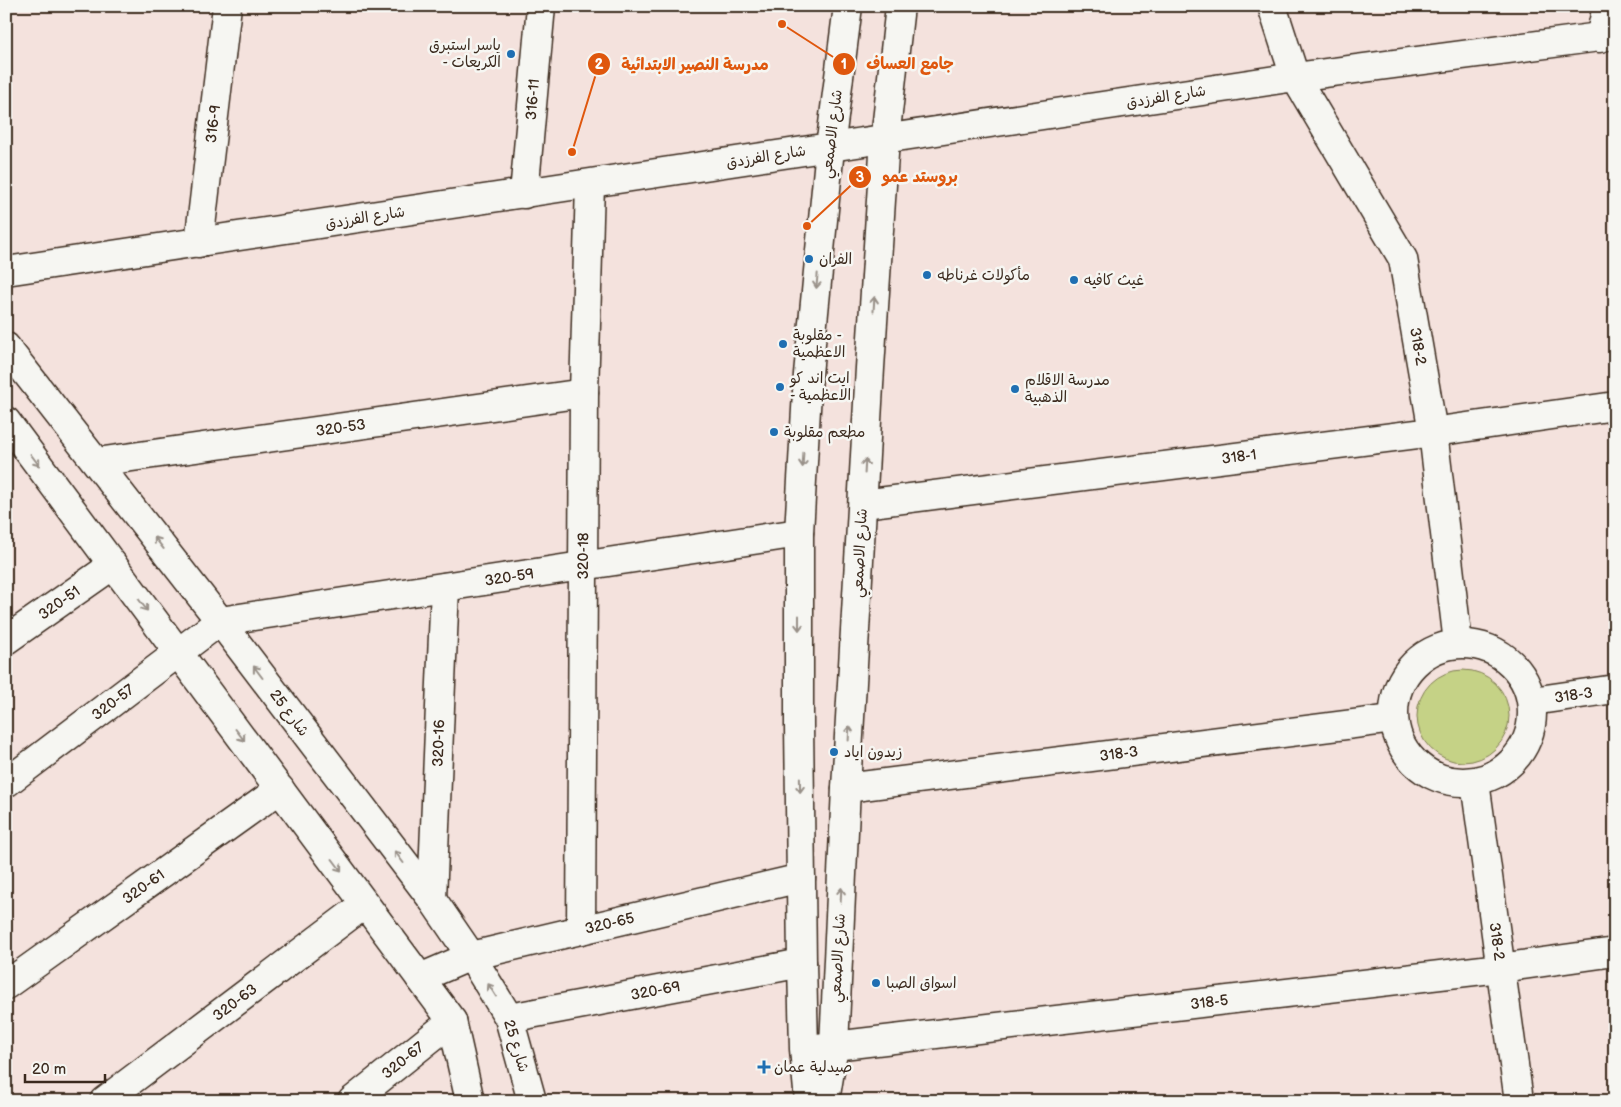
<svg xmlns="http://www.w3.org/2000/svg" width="1621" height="1107" viewBox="0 0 1621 1107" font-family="'Balsamiq Sans','Playpen Sans Arabic',sans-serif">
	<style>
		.green { fill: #c5d286; stroke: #807e52 }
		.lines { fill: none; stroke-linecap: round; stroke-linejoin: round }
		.minor-casing { stroke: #3b2a1e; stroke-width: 31 }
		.minor { stroke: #f6f6f2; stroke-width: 28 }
		.oneway { stroke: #989088 }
		.poi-dot { fill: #1f6fb2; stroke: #f6f6f2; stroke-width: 2 }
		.labels { text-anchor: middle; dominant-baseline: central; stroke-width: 5; stroke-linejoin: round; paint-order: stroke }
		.poi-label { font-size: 15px; fill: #3b2a1e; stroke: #f6f6f2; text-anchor: start }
		.street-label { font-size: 15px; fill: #3b2a1e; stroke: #f6f6f2 }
		.leader { fill: none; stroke: #df570d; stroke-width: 2 }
		.callout-dot { fill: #df570d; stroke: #f6f6f2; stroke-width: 2 }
		.mark-label { font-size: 15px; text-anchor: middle; font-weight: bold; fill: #fff }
		.callout-label { font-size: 16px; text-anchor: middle; font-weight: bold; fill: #df570d; stroke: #f6f6f2; stroke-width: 5; stroke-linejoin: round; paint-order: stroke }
	</style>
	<rect width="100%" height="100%" fill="#f4e2dd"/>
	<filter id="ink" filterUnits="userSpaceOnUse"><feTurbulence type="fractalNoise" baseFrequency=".02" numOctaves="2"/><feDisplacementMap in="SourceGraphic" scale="10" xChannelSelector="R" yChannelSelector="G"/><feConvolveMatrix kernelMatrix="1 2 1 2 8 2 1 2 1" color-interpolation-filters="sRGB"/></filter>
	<g filter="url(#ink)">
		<circle class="green" cx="1463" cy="716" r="46"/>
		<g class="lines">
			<defs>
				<g id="minor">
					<path id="s1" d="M 1272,6 L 1295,77 L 1403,259 L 1433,432 L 1458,643"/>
					<polyline points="1600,38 1607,6"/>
					<path id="s2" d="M 524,194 L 541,6"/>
					<path id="s3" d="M 199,243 L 227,6"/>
					<polyline points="6,271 1295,77 1615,35"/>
					<polyline points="6,347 220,621 432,899 471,956 509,1018 532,1101"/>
					<polyline points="6,421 452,1021 470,1101"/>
					<path id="s4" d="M 97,462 L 584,393"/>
					<path id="s5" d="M 863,504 L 1433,432 L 1615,406"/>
					<path id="s6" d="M 6,640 L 113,565"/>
					<circle cx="1463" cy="713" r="69"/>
					<path id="s7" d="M 1532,701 L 1615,689"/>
					<path id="s8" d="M 1475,782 L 1519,1101"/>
					<path id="s9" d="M 6,783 L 220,621 L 799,533"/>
					<path id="s10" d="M 846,788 L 1393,719"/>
					<path id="s11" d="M 432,899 L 445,587"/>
					<path id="s12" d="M 581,930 L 584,393 L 590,184"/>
					<path id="s13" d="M 420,978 L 471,956 L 801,878"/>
					<path id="s14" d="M 6,985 L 280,789"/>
					<path id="s15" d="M 509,1018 L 802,963"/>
					<path id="s16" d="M 817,1048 L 1500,968 L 1615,952"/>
					<path id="s17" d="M 104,1101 L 365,904"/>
					<path id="s18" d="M 352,1101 L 452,1021"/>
					<polyline points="809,1101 804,1049 802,963 799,725 799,533 808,374 830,148 848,6"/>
					<polyline points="825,1101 834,1046 846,788 870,368 885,139 900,6"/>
				</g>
			</defs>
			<use href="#minor" class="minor-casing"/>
			<use href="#minor" class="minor"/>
		</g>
		<defs><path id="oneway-shaft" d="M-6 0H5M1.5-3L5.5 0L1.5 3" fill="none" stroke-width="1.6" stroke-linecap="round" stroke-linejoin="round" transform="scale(1.25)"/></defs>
		<g class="oneway">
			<use href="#oneway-shaft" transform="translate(817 281) rotate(95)"/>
			<use href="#oneway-shaft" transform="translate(874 304) rotate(-86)"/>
			<use href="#oneway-shaft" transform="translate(35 460) rotate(53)"/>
			<use href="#oneway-shaft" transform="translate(803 460) rotate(93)"/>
			<use href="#oneway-shaft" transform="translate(865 466) rotate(-87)"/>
			<use href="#oneway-shaft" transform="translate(159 543) rotate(-128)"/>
			<use href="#oneway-shaft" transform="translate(143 605) rotate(53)"/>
			<use href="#oneway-shaft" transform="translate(799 623) rotate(90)"/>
			<use href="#oneway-shaft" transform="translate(258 672) rotate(-127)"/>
			<use href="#oneway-shaft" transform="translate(849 733) rotate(-87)"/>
			<use href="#oneway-shaft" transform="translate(240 735) rotate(53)"/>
			<use href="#oneway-shaft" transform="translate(800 785) rotate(89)"/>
			<use href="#oneway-shaft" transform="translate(399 857) rotate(-127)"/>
			<use href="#oneway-shaft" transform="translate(337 865) rotate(53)"/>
			<use href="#oneway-shaft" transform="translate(841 895) rotate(-87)"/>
			<use href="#oneway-shaft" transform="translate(492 990) rotate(-122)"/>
		</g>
	</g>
	<g class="poi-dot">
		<circle cx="511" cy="54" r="5"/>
		<circle cx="809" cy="259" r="5"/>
		<circle cx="927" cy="275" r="5"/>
		<circle cx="1074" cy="280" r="5"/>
		<circle cx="783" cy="344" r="5"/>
		<circle cx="780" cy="387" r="5"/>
		<circle cx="1015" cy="389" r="5"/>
		<circle cx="774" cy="432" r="5"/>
		<circle cx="834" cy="752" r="5"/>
		<circle cx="876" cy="983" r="5"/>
		<path d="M761.5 1059.5h5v5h5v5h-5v5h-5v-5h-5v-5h5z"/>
	</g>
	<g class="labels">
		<g class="poi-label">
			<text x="501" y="45" text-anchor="end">ياسر استبرق<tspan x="501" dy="17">- الكريعات</tspan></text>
			<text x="819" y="259">الفران</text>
			<text x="937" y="275">مأكولات غرناطه</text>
			<text x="1084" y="280">غيث كافيه</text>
			<text x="793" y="335">مقلوبة -<tspan x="793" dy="17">الاعظمية</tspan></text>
			<text x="790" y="378">ايت اند كو<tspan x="790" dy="17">- الاعظمية</tspan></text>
			<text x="1025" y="380">مدرسة الاقلام<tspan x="1025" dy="17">الذهبية</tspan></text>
			<text x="784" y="432">مطعم مقلوبة</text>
			<text x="844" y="752">زيدون اياد</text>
			<text x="886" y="983">اسواق الصبا</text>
			<text x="774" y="1067">صيدلية عمان</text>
		</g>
		<g class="street-label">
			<text transform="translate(1166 97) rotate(-9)">شارع الفرزدق</text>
			<text stroke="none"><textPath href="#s2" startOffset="95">316-11</textPath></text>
			<text stroke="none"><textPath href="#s3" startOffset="120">316-9</textPath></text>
			<text transform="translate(832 134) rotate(-83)">شارع الاصمعي</text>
			<text transform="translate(766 157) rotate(-9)">شارع الفرزدق</text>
			<text transform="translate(365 218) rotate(-9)">شارع الفرزدق</text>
			<text stroke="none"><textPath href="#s1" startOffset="375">318-2</textPath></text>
			<text stroke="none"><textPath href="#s4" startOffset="246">320-53</textPath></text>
			<text stroke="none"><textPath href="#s5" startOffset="379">318-1</textPath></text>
			<text transform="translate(860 553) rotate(-87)">شارع الاصمعي</text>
			<text stroke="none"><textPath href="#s12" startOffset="374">320-18</textPath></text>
			<text stroke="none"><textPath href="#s9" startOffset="561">320-59</textPath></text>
			<text stroke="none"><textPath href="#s6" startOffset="65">320-51</textPath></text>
			<text stroke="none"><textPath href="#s7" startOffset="42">318-3</textPath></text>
			<text stroke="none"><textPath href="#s9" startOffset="134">320-57</textPath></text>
			<text transform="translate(289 713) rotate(53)">شارع 25</text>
			<text stroke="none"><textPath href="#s11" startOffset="156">320-16</textPath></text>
			<text stroke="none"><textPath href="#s10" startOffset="275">318-3</textPath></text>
			<text stroke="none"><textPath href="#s14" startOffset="169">320-61</textPath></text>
			<text stroke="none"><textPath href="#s13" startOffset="198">320-65</textPath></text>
			<text stroke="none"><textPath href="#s8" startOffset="161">318-2</textPath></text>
			<text transform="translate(838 958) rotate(-87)">شارع الاصمعي</text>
			<text stroke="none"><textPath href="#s15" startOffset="149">320-69</textPath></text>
			<text stroke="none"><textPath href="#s17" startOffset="164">320-63</textPath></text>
			<text stroke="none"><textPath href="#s16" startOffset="395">318-5</textPath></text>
			<text transform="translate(516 1046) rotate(73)">شارع 25</text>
			<text stroke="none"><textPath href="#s18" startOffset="65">320-67</textPath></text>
		</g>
	</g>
	<path class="leader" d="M782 24L844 64M572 152L599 64M807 226L860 177"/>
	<g class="callout-dot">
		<circle cx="782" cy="24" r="5"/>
		<circle cx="572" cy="152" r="5"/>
		<circle cx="807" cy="226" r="5"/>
		<circle cx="844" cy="64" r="12"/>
		<circle cx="599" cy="64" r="12"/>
		<circle cx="860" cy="177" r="12"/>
	</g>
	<g class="mark-label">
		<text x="844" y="69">1</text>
		<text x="599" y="69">2</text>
		<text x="860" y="182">3</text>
	</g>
	<g class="callout-label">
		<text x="910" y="69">جامع العساف</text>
		<text x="695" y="70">مدرسة النصير الابتدائية</text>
		<text x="920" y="182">بروستد عمو</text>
	</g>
	<rect width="1621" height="1107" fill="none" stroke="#f6f6f2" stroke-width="25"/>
	<rect x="12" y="12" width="1596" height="1082" fill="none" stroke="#3b2a1e" stroke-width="2" filter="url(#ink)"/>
	<path d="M25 1074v8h80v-8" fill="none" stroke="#3b2a1e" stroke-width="2.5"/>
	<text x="32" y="1074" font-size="15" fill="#3b2a1e" stroke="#f6f6f2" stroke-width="4" paint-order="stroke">20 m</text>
</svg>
